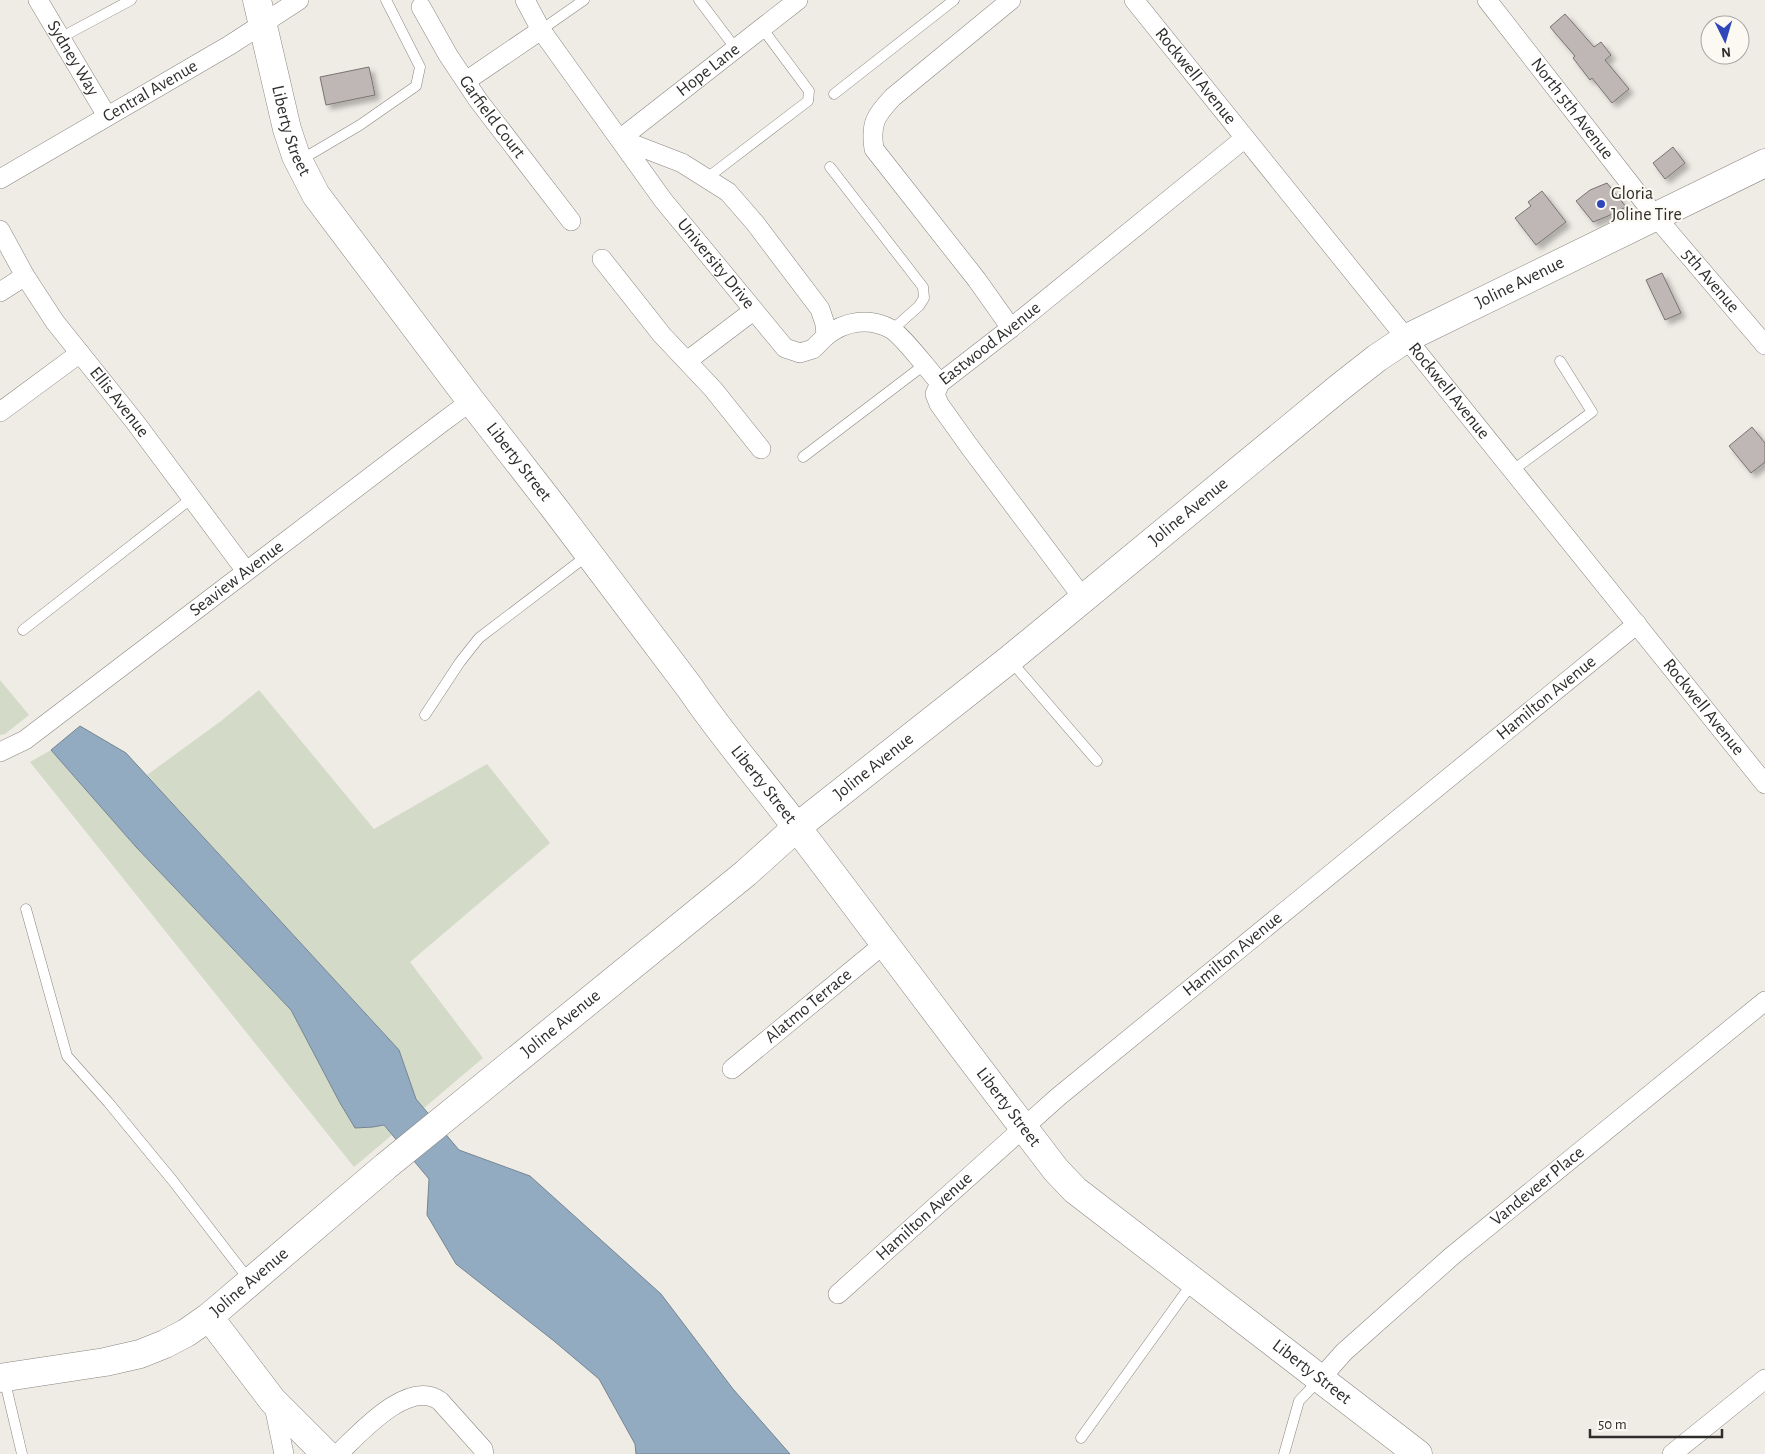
<svg xmlns="http://www.w3.org/2000/svg" width="1765" height="1454" viewBox="0 0 1765 1454" font-family="'Alegreya Sans',sans-serif">
	<style>
		.green { fill: #d3dac8 }
		.water { fill: #93abc0; stroke: #758593 }
		.building { fill: #bfb7b5; stroke: #797270; filter: url(#shadow) }
		.lines { fill: none; stroke-linecap: round; stroke-linejoin: round }
		.lane-casing { stroke: #898680; stroke-width: 11 }
		.street-casing { stroke: #898680; stroke-width: 20 }
		.secondary-casing { stroke: #898680; stroke-width: 29 }
		.primary-casing { stroke: #898680; stroke-width: 29 }
		.lane { stroke: #fff; stroke-width: 10 }
		.street { stroke: #fff; stroke-width: 19 }
		.secondary { stroke: #fff; stroke-width: 28 }
		.primary { stroke: #fff; stroke-width: 28 }
		.poi-dot { fill: #2f47b8; stroke: #fcf9f3; stroke-width: 2 }
		.labels { text-anchor: middle; dominant-baseline: central; stroke-width: 4; stroke-linejoin: round; paint-order: stroke }
		.street-label { font-size: 18px; fill: #2e2d2b; stroke: #fcf9f3 }
		.poi-label { font-size: 18px; fill: #2e2d2b; stroke: #fcf9f3; text-anchor: start }
	</style>
	<defs>
		<filter id="shadow"><feDropShadow dx="4.5" dy="4.5" stdDeviation="2.5" flood-color="#0004"/></filter>
	</defs>
	<rect width="100%" height="100%" fill="#efece6"/>
	<g class="green">
		<polygon points="0,680 29,715 5,734 0,735"/>
		<polygon points="259,690 374,829 487,764 550,843 410,962 483,1058 424,1108 416,1099 399,1050 147,775 221,721"/>
		<polygon points="51,750 136,847 291,1010 340,1102 373,1127 384,1125 392,1135 354,1167 30,762"/>
	</g>
	<polygon class="water" points="80,726 126,753 399,1050 416,1099 459,1150 530,1176 661,1294 733,1389 790,1454 636,1454 635,1444 599,1379 554,1341 456,1264 427,1215 429,1179 384,1125 373,1127 355,1128 340,1103 291,1010 136,847 51,750"/>
	<g class="building">
		<polygon points="1565,14 1594,47 1601,42 1611,55 1605,60 1629,89 1612,103 1592,78 1590,80 1573,58 1575,56 1550,27"/>
		<polygon points="369,67 375,95 326,105 320,77"/>
		<polygon points="1673,147 1685,163 1665,179 1653,163"/>
		<polygon points="1607,183 1626,207 1608,216 1593,222 1576,201 1590,190"/>
		<polygon points="1542,191 1566,222 1536,245 1515,218 1531,206 1528,202"/>
		<polygon points="1662,273 1681,313 1665,320 1646,280"/>
		<polygon points="1752,427 1765,443 1765,462 1751,473 1729,446"/>
	</g>
	<g class="lines">
		<defs>
			<g id="lane">
				<polyline points="699,0 736,49"/>
				<polyline points="541,30 584,0"/>
				<polyline points="60,38 131,0"/>
				<polyline points="834,94 954,0"/>
				<polyline points="299,161 360,125 416,86 420,67 386,0"/>
				<polyline points="830,167 923,287 924,298 919,306 892,330"/>
				<polyline points="707,178 808,101 809,91 762,28"/>
				<polyline points="803,457 924,365"/>
				<polyline points="1513,470 1592,412 1560,361"/>
				<polyline points="23,630 192,498"/>
				<polyline points="1010,660 1097,761"/>
				<polyline points="425,715 460,662 479,638 588,555"/>
				<polyline points="26,909 67,1056 108,1102 173,1181 250,1281"/>
				<polyline points="4,1378 22,1454"/>
				<polyline points="1081,1438 1193,1282"/>
				<polyline points="1284,1454 1299,1401 1319,1380"/>
			</g>
			<g id="street">
				<path id="s1" d="M 38,0 L 107,116"/>
				<path id="s2" d="M 525,0 L 541,30 L 663,200 L 785,348 L 800,353 L 813,349 L 826,336 L 825,324 L 820,309 L 755,223 L 728,192 L 682,163 L 620,139"/>
				<path id="s3" d="M 1134,0 L 1765,784"/>
				<path id="s4" d="M 1487,0 L 1656,217 L 1765,345"/>
				<path id="s5" d="M 421,7 L 448,55 L 478,100 L 571,221"/>
				<polyline points="466,81 541,30"/>
				<path id="s6" d="M 620,139 L 798,0"/>
				<path id="s7" d="M 0,179 L 230,45 L 299,0"/>
				<path id="s8" d="M 0,230 L 25,276 L 55,322 L 135,422 L 246,571"/>
				<polyline points="602,259 662,335 713,389 761,449"/>
				<polyline points="0,292 25,276"/>
				<path d="M 1011,328 L 977,280 L 874,149 C 870,123 876,115 893,97 L 1011,0"/>
				<path d="M 826,336 C 845,321 869,317 891,329 C 904,337 928,370 940,383"/>
				<polyline points="687,361 753,311"/>
				<polyline points="0,412 80,353"/>
				<path id="s9" d="M 1083,598 L 969,446 L 939,404 L 935,394 L 940,383 L 1011,328 L 1245,138"/>
				<path id="s10" d="M 0,752 L 25,740 L 440,424 L 471,401"/>
				<path id="s11" d="M 732,1069 L 884,944"/>
				<path id="s12" d="M 838,1294 L 1058,1097 L 1637,624"/>
				<path id="s13" d="M 1320,1379 L 1344,1352 L 1452,1256 L 1765,1001"/>
				<polyline points="273,1401 284,1454"/>
				<path d="M 338,1454 C 359,1434 408,1378 440,1401 L 483,1449 L 484,1454"/>
				<polyline points="1672,1454 1765,1379"/>
			</g>
			<g id="secondary">
				<path id="s14" d="M 257,0 L 287,129 L 296,156 L 316,195 L 471,401 L 555,509 L 690,688 C 723,737 762,781 798,829 C 884,942 969,1057 1056,1170 L 1075,1190 L 1418,1454"/>
				<polyline points="209,1317 273,1401 326,1454"/>
			</g>
			<g id="primary">
				<path id="s15" d="M 0,1378 L 105,1362 L 140,1354 L 165,1344 L 186,1333 L 209,1317 L 386,1166 L 746,873 L 797,827 L 1010,659 L 1340,387 L 1377,358 L 1407,338 L 1765,163"/>
			</g>
		</defs>
		<use href="#lane" class="lane-casing"/>
		<use href="#street" class="street-casing"/>
		<use href="#secondary" class="secondary-casing"/>
		<use href="#primary" class="primary-casing"/>
		<use href="#lane" class="lane"/>
		<use href="#street" class="street"/>
		<use href="#secondary" class="secondary"/>
		<use href="#primary" class="primary"/>
	</g>
	<circle class="poi-dot" cx="1601" cy="204" r="5"/>
	<g class="labels">
		<g class="street-label">
			<text stroke="none"><textPath href="#s1" startOffset="68">Sydney Way</textPath></text>
			<text stroke="none"><textPath href="#s6" startOffset="112">Hope Lane</textPath></text>
			<text stroke="none"><textPath href="#s3" startOffset="98">Rockwell Avenue</textPath></text>
			<text stroke="none"><textPath href="#s7" startOffset="174">Central Avenue</textPath></text>
			<text stroke="none"><textPath href="#s4" startOffset="138">North 5th Avenue</textPath></text>
			<text stroke="none"><textPath href="#s5" startOffset="131">Garfield Court</textPath></text>
			<text stroke="none"><textPath href="#s14" startOffset="135">Liberty Street</textPath></text>
			<text stroke="none"><textPath href="#s2" startOffset="326">University Drive</textPath></text>
			<text stroke="none"><textPath href="#s4" startOffset="359">5th Avenue</textPath></text>
			<text stroke="none"><textPath href="#s15" startOffset="1894">Joline Avenue</textPath></text>
			<text stroke="none"><textPath href="#s9" startOffset="328">Eastwood Avenue</textPath></text>
			<text stroke="none"><textPath href="#s3" startOffset="502">Rockwell Avenue</textPath></text>
			<text stroke="none"><textPath href="#s8" startOffset="210">Ellis Avenue</textPath></text>
			<text stroke="none"><textPath href="#s14" startOffset="540">Liberty Street</textPath></text>
			<text stroke="none"><textPath href="#s15" startOffset="1489">Joline Avenue</textPath></text>
			<text stroke="none"><textPath href="#s10" startOffset="294">Seaview Avenue</textPath></text>
			<text stroke="none"><textPath href="#s12" startOffset="926">Hamilton Avenue</textPath></text>
			<text stroke="none"><textPath href="#s3" startOffset="908">Rockwell Avenue</textPath></text>
			<text stroke="none"><textPath href="#s15" startOffset="1084">Joline Avenue</textPath></text>
			<text stroke="none"><textPath href="#s14" startOffset="945">Liberty Street</textPath></text>
			<text stroke="none"><textPath href="#s12" startOffset="521">Hamilton Avenue</textPath></text>
			<text stroke="none"><textPath href="#s11" startOffset="99">Alatmo Terrace</textPath></text>
			<text stroke="none"><textPath href="#s15" startOffset="679">Joline Avenue</textPath></text>
			<text stroke="none"><textPath href="#s14" startOffset="1350">Liberty Street</textPath></text>
			<text stroke="none"><textPath href="#s13" startOffset="291">Vandeveer Place</textPath></text>
			<text stroke="none"><textPath href="#s12" startOffset="116">Hamilton Avenue</textPath></text>
			<text stroke="none"><textPath href="#s15" startOffset="274">Joline Avenue</textPath></text>
			<text stroke="none"><textPath href="#s14" startOffset="1755">Liberty Street</textPath></text>
		</g>
		<g class="poi-label">
			<text x="1611" y="194">Gloria<tspan x="1611" dy="21">Joline Tire</tspan></text>
		</g>
	</g>
	<g transform="translate(1725 40) rotate(175)"><circle r="24" fill="#fcf9f3" stroke="#aaa7a3"/>
	<path d="M0-4L9 19L0 12L-9 19Z" fill="#2f47b8"/>
	<text y="-8" font-size="14" font-weight="bold" text-anchor="middle" fill="#2e2d2b">N</text>
	</g>
	<path d="M1590 1429v8h132v-8" fill="none" stroke="#2e2d2b" stroke-width="2.5"/>
	<text x="1598" y="1429" font-size="15" fill="#2e2d2b" stroke="#fcf9f3" stroke-width="4" paint-order="stroke">50 m</text>
</svg>
